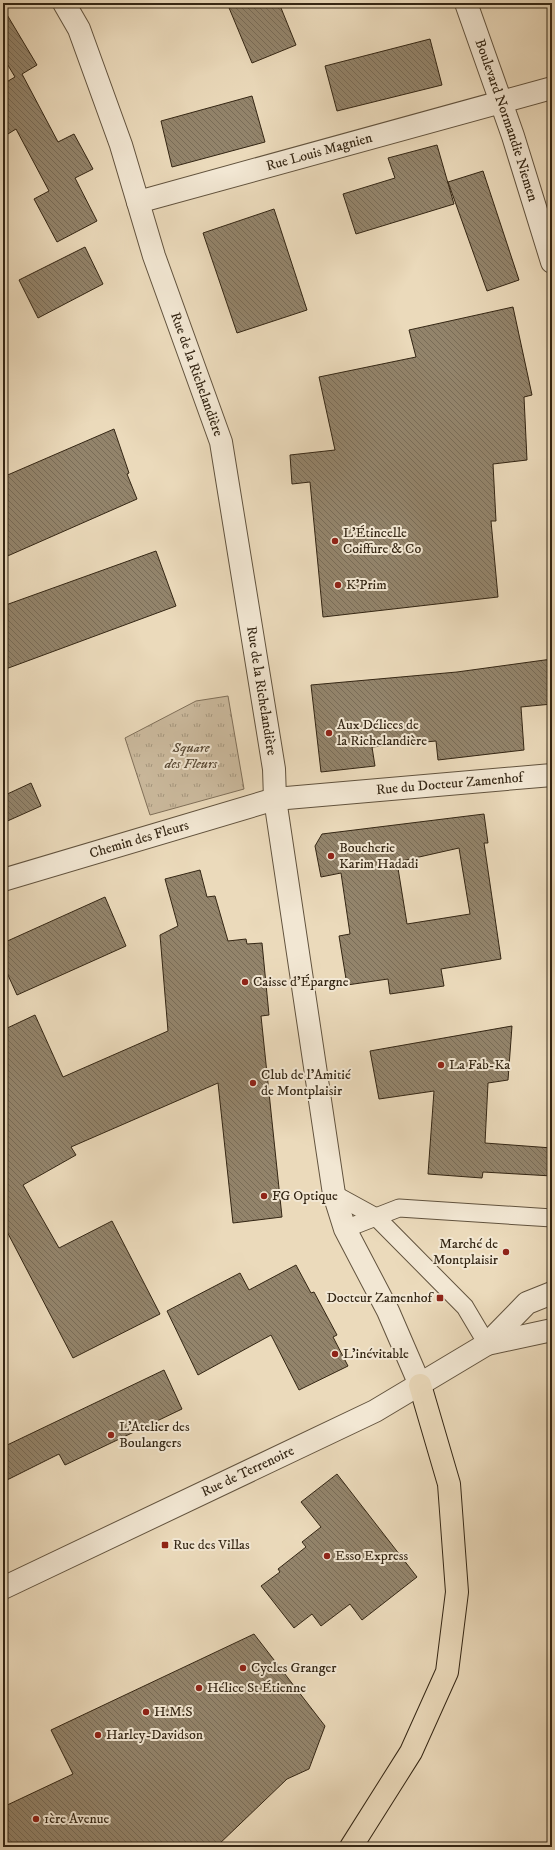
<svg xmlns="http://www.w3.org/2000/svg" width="555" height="1850" viewBox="0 0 555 1850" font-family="'IM FELL DW Pica',serif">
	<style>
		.grass { fill: url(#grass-tufts); stroke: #80705a }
		.building { fill: url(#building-back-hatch); stroke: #342614; fill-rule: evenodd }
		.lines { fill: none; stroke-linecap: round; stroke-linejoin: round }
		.service-casing { stroke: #62533e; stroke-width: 19 }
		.minor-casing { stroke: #62533e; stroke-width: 24 }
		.tertiary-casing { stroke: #62533e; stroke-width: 24 }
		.trunk-casing { stroke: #342614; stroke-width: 24 }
		.service { stroke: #f2e7d3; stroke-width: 17 }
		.minor { stroke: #f2e7d3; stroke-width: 22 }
		.tertiary { stroke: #f2e7d3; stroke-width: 22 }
		.trunk { stroke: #ebdabb; stroke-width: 22 }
		.poi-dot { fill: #8f2418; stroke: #f2e7d3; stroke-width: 1.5 }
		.labels { text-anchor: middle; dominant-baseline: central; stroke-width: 4; stroke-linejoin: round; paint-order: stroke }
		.street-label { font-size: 14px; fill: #342614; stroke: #f2e7d3 }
		.poi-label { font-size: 14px; fill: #342614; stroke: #f2e7d3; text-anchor: start }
		.park-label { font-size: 14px; font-style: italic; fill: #5a4b37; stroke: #f2e7d3 }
	</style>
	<defs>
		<pattern id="grass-tufts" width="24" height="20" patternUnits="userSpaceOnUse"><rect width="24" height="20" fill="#ccbb9f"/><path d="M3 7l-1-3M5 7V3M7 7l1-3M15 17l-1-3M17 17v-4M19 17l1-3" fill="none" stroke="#a69880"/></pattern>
		<pattern id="building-back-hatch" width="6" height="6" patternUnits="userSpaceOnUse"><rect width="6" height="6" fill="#93846b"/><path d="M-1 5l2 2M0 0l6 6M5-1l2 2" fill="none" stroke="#796c57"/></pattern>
	</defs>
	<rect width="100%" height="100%" fill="#ebdabb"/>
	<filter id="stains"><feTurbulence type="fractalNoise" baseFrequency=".005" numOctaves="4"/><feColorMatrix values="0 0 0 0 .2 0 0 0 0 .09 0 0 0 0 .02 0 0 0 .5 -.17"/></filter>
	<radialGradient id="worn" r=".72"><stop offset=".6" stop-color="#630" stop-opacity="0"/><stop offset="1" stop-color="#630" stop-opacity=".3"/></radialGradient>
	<polygon class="grass" points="228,696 244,789 150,815 125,738 196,701"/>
	<g class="building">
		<polygon points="227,3 279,3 296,45 252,63"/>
		<polygon points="3,8 37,65 22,74 58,142 74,134 93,169 75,178 97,221 57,242 34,199 49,191 16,129 3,137 3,84 15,77 3,57"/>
		<polygon points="430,39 442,85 337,111 325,66"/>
		<polygon points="252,96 265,142 172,167 161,121"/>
		<polygon points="437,145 454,204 356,234 343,194 395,178 388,158"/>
		<polygon points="483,171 519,280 487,291 448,182"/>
		<polygon points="274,209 307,310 237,333 203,233"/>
		<polygon points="85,247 103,284 38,318 19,280"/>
		<polygon points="513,307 532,395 524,397 527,460 493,464 496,521 491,521 498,597 323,617 310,482 292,484 290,455 335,450 319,377 416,357 409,330"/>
		<polygon points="114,429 129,473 127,474 137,499 3,558 3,477"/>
		<polygon points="156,551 176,606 3,670 3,606"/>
		<polygon points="552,659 552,704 521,707 524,750 438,760 436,741 372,747 375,766 321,772 311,685 457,672"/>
		<polygon points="31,783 41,806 3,823 3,796"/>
		<path d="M 484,814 L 488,843 L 484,843 L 501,959 L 441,969 L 444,986 L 390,994 L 388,979 L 347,985 L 339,936 L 350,934 L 341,873 L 321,877 L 315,846 L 322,834 ZM 459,848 L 470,914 L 407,924 L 397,862 Z"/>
		<polygon points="200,870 207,897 215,896 228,941 246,939 247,944 262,943 269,1015 261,1016 282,1217 233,1223 218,1083 71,1147 76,1155 23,1185 59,1248 112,1221 160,1314 73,1358 3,1224 3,1030 35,1015 63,1077 168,1031 160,935 178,926 165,879"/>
		<polygon points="105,897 126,946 17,995 3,964 3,943"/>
		<polygon points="512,1026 508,1080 488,1083 485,1143 552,1148 552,1176 483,1172 482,1178 428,1174 434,1091 379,1099 370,1051"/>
		<polygon points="296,1265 311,1293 314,1292 337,1335 333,1337 348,1366 299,1390 271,1335 198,1375 167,1311 240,1273 249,1290"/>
		<polygon points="164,1370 182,1409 65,1465 59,1454 3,1482 3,1447"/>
		<polygon points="337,1474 417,1577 362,1620 350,1604 321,1626 312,1614 294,1628 261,1586 280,1572 278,1569 306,1547 302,1542 321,1527 301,1502"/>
		<polygon points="254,1634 325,1726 309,1769 287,1779 216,1847 3,1847 3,1807 73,1774 51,1730"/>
	</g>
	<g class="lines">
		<defs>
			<g id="service">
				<polyline points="334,1194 376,1217 465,1307 487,1344"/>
				<polyline points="345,1229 399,1208 552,1218"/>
			</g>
			<g id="minor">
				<path id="s1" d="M 64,3 L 79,29 L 121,145 L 154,256 L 221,442 L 274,769 L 275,799 L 334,1194 L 345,1229 L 388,1311 L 420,1385"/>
				<path id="s2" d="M 138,202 L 552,88"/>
				<path id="s3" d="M 3,880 L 275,799 L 552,775"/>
			</g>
			<g id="tertiary">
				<path id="s4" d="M 466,3 L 513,136 L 552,262"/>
				<polyline points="487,1344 552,1330"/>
				<path id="s5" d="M 3,1588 L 375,1411 L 487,1344 L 527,1303 L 552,1293"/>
			</g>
			<polyline id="trunk" points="351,1847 411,1752 447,1672 457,1592 449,1484 420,1385"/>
		</defs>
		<use href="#service" class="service-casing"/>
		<use href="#minor" class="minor-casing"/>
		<use href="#tertiary" class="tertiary-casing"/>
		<use href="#trunk" class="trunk-casing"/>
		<use href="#service" class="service"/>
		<use href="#minor" class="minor"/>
		<use href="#tertiary" class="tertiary"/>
		<use href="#trunk" class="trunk"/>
	</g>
	<g class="poi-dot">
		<circle cx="335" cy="541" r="4"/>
		<circle cx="338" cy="585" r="4"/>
		<circle cx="329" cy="733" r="4"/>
		<circle cx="331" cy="856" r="4"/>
		<circle cx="245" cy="982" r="4"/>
		<circle cx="441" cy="1065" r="4"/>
		<circle cx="253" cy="1083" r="4"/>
		<circle cx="264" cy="1196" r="4"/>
		<circle cx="506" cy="1252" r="4"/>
		<rect x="436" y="1294" width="8" height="8" rx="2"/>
		<circle cx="335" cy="1354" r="4"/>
		<circle cx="111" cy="1435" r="4"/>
		<rect x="161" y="1541" width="8" height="8" rx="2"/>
		<circle cx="327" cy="1556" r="4"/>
		<circle cx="243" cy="1668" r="4"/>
		<circle cx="199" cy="1688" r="4"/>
		<circle cx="146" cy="1712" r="4"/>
		<circle cx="98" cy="1735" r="4"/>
		<circle cx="36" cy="1819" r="4"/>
	</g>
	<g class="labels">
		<g class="street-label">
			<text stroke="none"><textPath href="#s4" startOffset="124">Boulevard Normandie Niemen</textPath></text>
			<text stroke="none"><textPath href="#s2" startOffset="188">Rue Louis Magnien</textPath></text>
			<text stroke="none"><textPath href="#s1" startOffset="395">Rue de la Richelandière</textPath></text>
			<text stroke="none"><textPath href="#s1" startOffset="719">Rue de la Richelandière</textPath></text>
			<text stroke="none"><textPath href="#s3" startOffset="459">Rue du Docteur Zamenhof</textPath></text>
			<text stroke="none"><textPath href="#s3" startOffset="142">Chemin des Fleurs</textPath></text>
			<text stroke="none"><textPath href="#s5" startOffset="271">Rue de Terrenoire</textPath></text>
		</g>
		<g class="poi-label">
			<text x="343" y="533">L'Étincelle<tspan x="343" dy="16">Coiffure &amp; Co</tspan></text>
			<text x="346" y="585">K'Prim</text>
			<text x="337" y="725">Aux Délices de<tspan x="337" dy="16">la Richelandière</tspan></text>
			<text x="339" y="848">Boucherie<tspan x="339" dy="16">Karim Hadadi</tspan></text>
			<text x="253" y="982">Caisse d'Épargne</text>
			<text x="449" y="1065">La Fab-Ka</text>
			<text x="261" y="1075">Club de l'Amitié<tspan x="261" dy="16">de Montplaisir</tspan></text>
			<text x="272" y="1196">FG Optique</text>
			<text x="498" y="1244" text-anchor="end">Marché de<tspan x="498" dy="16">Montplaisir</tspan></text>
			<text x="432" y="1298" text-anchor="end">Docteur Zamenhof</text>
			<text x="343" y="1354">L'inévitable</text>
			<text x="119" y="1427">L'Atelier des<tspan x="119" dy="16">Boulangers</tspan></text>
			<text x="173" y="1545">Rue des Villas</text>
			<text x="335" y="1556">Esso Express</text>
			<text x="251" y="1668">Cycles Granger</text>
			<text x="207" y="1688">Hélice St Étienne</text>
			<text x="154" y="1712">H.M.S</text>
			<text x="106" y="1735">Harley-Davidson</text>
			<text x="44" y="1819">1ère Avenue</text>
		</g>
		<g class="park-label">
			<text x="191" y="748">Square<tspan x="191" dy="16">des Fleurs</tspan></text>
		</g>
	</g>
	<rect width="555" height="1850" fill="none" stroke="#ebdabb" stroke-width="16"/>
	<rect x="4" y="4" width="547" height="1842" fill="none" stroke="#342614" stroke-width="2"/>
	<rect x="8" y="8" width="539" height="1834" fill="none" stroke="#342614"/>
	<rect width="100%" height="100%" filter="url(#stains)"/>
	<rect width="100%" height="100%" fill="url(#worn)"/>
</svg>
